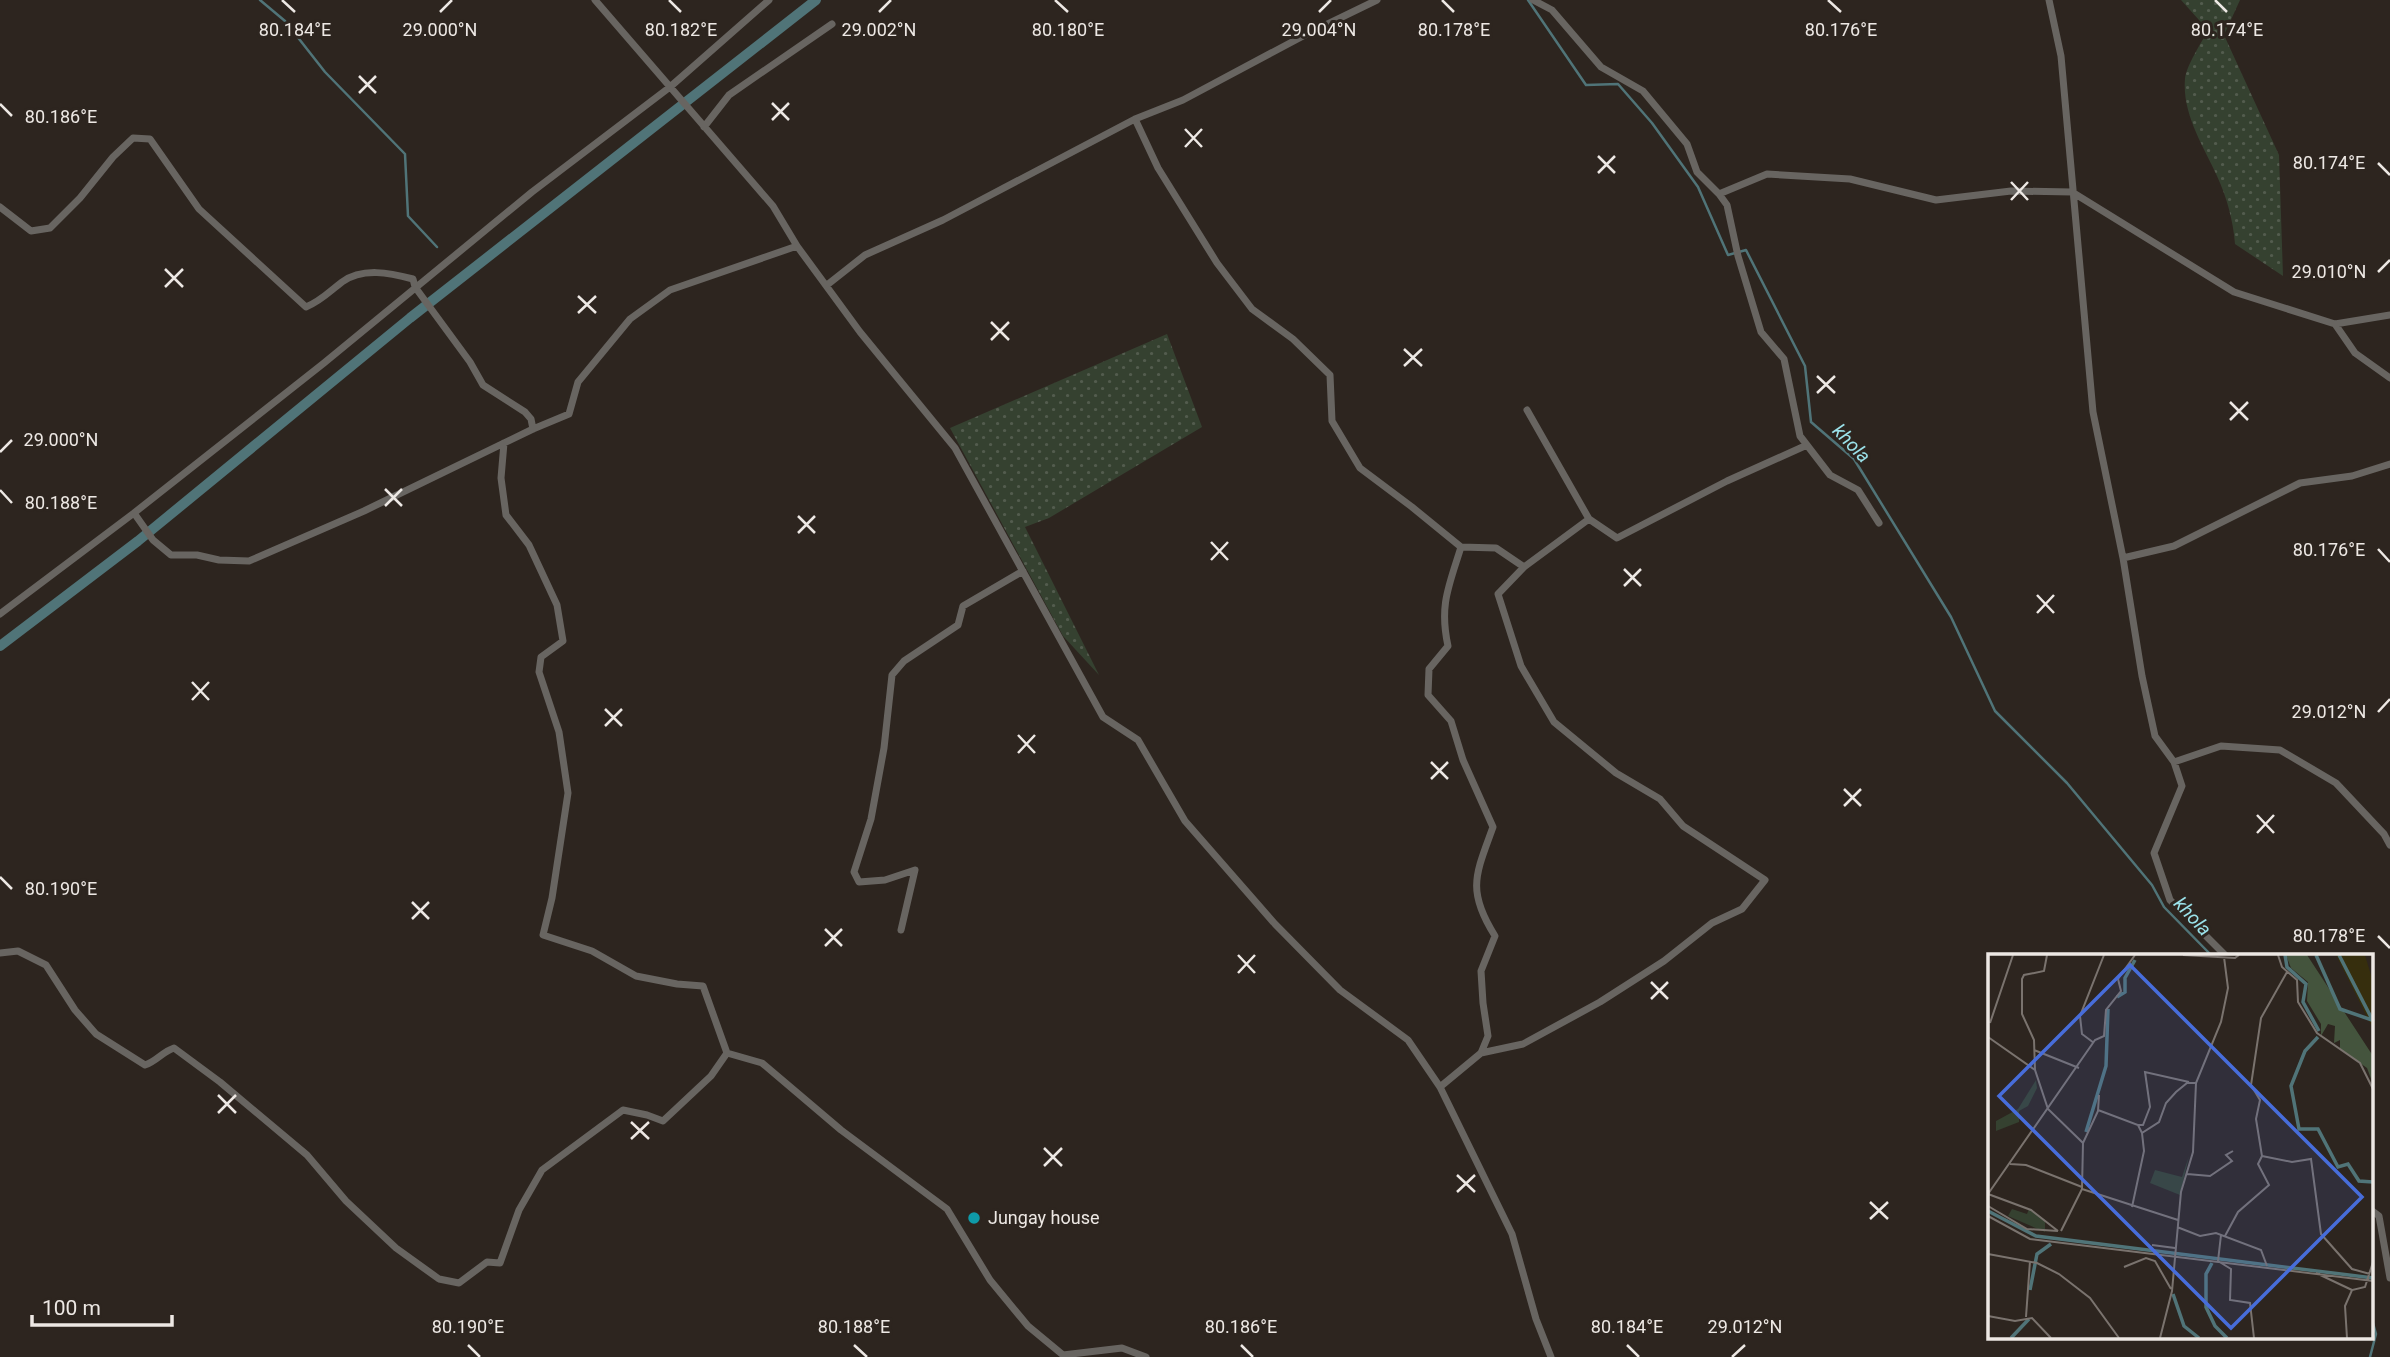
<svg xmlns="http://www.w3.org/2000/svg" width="2390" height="1357" font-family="Roboto,sans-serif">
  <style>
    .grass { fill: url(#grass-dots) }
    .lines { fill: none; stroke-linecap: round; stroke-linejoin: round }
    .stream { stroke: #507478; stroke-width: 2.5 }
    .canal { stroke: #507478; stroke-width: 10 }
    .minor { stroke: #686561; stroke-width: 7 }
    .ticks { fill: none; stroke: #ede8e4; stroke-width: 2.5 }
    .culture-dot { fill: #0f9aa8; stroke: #2d251f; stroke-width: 2.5 }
    .labels { text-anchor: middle; stroke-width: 6; stroke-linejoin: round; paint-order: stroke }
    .poi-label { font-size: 18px; fill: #ede8e4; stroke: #2d251f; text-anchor: start }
    .water-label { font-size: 19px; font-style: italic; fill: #9be2ea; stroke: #2d251f }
    .inset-river { fill: none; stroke: #507478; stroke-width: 3.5 }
    .inset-road { fill: none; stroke: #7a736e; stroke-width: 2 }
    .view { fill: #476dda; fill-opacity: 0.15; stroke: #476dda; stroke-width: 3.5 }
    .inset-edge { fill: none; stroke: #ede8e4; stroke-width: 3.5 }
    .ticks-label { font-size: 18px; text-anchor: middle; fill: #ede8e4; stroke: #2d251f; stroke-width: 6; stroke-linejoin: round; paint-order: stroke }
  </style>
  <defs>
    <pattern id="grass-dots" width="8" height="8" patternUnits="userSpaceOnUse" patternTransform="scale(1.75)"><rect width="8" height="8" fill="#354130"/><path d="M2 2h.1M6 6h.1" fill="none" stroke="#535c4e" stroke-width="1.8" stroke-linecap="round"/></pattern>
  </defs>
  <rect width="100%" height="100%" fill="#2d251f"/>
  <path class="grass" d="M2181 0H2240L2224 35 2279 155 2283 276 2235 244C2233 220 2227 198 2217 176 2203 145 2182 114 2185 79 2186 66 2202 42 2208 30Z
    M1167 334 1202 427 1049 518 1025 527 1099 675 1063 636 950 428Z"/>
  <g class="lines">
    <path class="stream" d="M260 0 285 21 325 72 405 154 408 216 437 247
      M1528 0 1586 85 1618 84 1652 123 1698 187 1728 255 1746 250 1805 366 1811 422 1854 459 1951 617 1995 711 2067 783 2152 885 2164 907 2212 956
      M2370 1357 2376 1334 2371 1316"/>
    <path class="canal" d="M0 646 138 541 410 318 816 0"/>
    <path class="minor" d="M595 0 773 206 797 246 860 332 955 448 1103 717 1138 740 1185 821 1275 924 1340 990 1408 1040 1440 1087 1512 1234 1536 1319 1551 1357
      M1533 0 1552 10 1601 67 1643 91 1687 144 1697 172 1719 194 1767 174 1850 179 1936 200 2011 191 2072 192 2234 292 2335 324 2390 315
      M2049 0 2061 56 2093 412 2123 558 2142 676 2155 736 2174 762 2182 786 2154 853 2170 900 2226 956
      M1135 119 1158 168 1217 263 1252 309 1293 339 1330 375 1332 421 1360 468 1412 507 1461 547C1449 586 1439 605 1448 646L1429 669 1428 695 1451 721 1463 760 1493 827C1476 874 1466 890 1495 936L1481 971 1483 1003 1488 1036 1481 1053 1440 1087
      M704 127 729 95 832 24
      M1719 194 1727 205 1738 256 1761 332 1784 359 1800 436 1830 475 1858 490 1879 523
      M0 207 31 231 50 228 80 198 113 157 133 138 150 139 199 209 306 307C321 301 330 291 342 282 363 267 390 273 413 279L415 287 470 362 483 385 525 412 531 419 533 429
      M827 285 865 255 943 220 1135 119 1183 100 1305 35 1377 0
      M2335 324 2355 353 2390 378
      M1527 410 1589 519
      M504 443 501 478 506 515 529 545 557 605 563 641 541 657 539 672 559 732 568 793 552 898 543 935 592 951 636 976 677 984 703 986 727 1053 762 1063 841 1130 947 1209 990 1280 1028 1326 1063 1355 1122 1348 1146 1357
      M134 513 153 540 171 555H197L219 560 249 561 364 511 533 429 569 414 578 382 630 319 670 290 797 246
      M1461 547 1496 548 1524 567 1589 519 1617 538 1727 481 1807 445
      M2123 558 2174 546 2300 483 2352 476 2390 464
      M0 614 134 513 324 363 532 192 670 87 769 0
      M2174 762 2221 746 2280 750 2336 783 2384 834 2390 845
      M901 930 915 870 885 880 859 882 854 872 871 819 884 748 892 675 904 661 958 625 963 606 1023 571
      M0 953 18 951 46 965 75 1010 96 1034 145 1065C157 1061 162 1052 174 1048L220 1082 307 1155 346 1201 396 1248 439 1279 459 1283 487 1262 500 1263 519 1210 542 1170 623 1110 647 1115 663 1121 711 1076 727 1053
      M1481 1053 1523 1044 1600 1002 1664 961 1712 923 1742 909 1765 880 1683 826 1660 799 1616 773 1554 722 1521 666 1498 594 1524 567
      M2371 1210 2379 1216 2390 1278"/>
  </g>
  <path class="ticks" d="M282 0 295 12M669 0 681 12M1055 0 1068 12M1442 0 1454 12M1828 0 1841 12M2215 0 2227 12M440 12 452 0M879 12 891 0M1319 12 1331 0M359 76 376 93M359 93 376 76M772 103 789 120M0 104 12 116M772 120 789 103M1185 129 1202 147M1185 147 1202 129M1598 156 1615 173M2378 163 2390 175M1598 173 1615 156M2011 182 2028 200M2011 200 2028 182M165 269 183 287M2378 272 2390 260M165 287 183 269M578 296 596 313M578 313 596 296M991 322 1009 340M991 340 1009 322M1404 349 1422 366M1404 366 1422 349M1817 376 1835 393M1817 393 1835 376M2230 402 2248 420M2230 420 2248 402M0 452 12 440M385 489 402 506M0 490 12 503M385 506 402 489M798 516 815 533M798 533 815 516M1211 542 1228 560M2378 549 2390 562M1211 560 1228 542M1624 569 1641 586M1624 586 1641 569M2037 595 2054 613M2037 613 2054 595M192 682 209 700M192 700 209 682M605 709 622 726M2378 712 2390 699M605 726 622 709M1018 735 1035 753M1018 753 1035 735M1431 762 1448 779M1431 779 1448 762M1844 789 1861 806M1844 806 1861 789M2257 815 2274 833M2257 833 2274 815M0 877 12 889M412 902 429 919M412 919 429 902M825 929 842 946M2378 936 2390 948M825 946 842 929M1238 955 1255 973M1238 973 1255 955M1651 982 1668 999M1651 999 1668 982M218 1095 236 1113M218 1113 236 1095M631 1122 649 1139M631 1139 649 1122M1044 1148 1062 1166M1044 1166 1062 1148M1457 1175 1475 1192M1457 1192 1475 1175M1870 1202 1888 1219M1870 1219 1888 1202M468 1345 480 1357M854 1345 867 1357M1241 1345 1253 1357M1627 1345 1639 1357M1732 1357 1745 1345"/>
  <circle class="culture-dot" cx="974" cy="1218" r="7"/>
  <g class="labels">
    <g class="poi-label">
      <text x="988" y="1224">Jungay house</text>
    </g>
    <g class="water-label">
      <text transform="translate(1852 443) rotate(46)" y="7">khola</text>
      <text transform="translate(2193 916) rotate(47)" y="7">khola</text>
    </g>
  </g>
  <g transform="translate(1988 954)">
    <rect width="385" height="385" fill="#2d251f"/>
    <path d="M48 126 49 134 40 152 31 157V168L8 177V167L30 155ZM201 202 192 241 162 229 167 216 194 223ZM24 255 39 260 41 255 57 266V278L20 262Z" fill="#354130"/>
    <path d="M298 1H319L385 102V130L379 114 352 95V86L346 89 347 72 340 70 333 82V70L319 47 320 28 303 14Z" fill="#44543d"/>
    <path d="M348 1H377L385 28V75Z" fill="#362e0d"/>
    <path class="inset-river" d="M297 1 299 13 318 30 315 48 331 77M328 1 352 55 384 66M351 1 385 67M129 43 137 38V24L147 6M330 83 317 97 303 132 311 175H330L350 213 360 210 371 227 385 228M98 178 118 112 120 55M0 257 48 282 385 324M224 309 218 320V353L227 372 239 384M42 336 49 300 63 290M185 340 196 372 211 384M23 384 41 365"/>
    <path class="inset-road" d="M195 1 247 4 251 1M290 1 294 13 309 26 310 48 329 79 372 109 385 135M2 69 25 1M0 83 47 116 60 155 95 189 94 235 190 266M106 89 94 80 92 62 116 1M46 96 91 114M47 116 46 86 34 60V25L36 21 56 17 59 1M110 156 150 171 154 179M150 171H155L162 153 157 118 201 128M95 189 110 157 111 141M274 202 304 208 323 205 333 280 364 315 382 320M22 210 38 211 94 233M199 220 222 222 244 207 238 201 245 197M0 240 107 86 116 82 118 56 133 37 130 25 147 1M0 240 43 256 70 277M0 252 39 275 70 277M144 253 156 197 154 179 171 168 178 149 188 138 199 129H208M0 262 42 285 385 327M189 273 212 282 228 279 273 296 279 312M73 277 94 235M233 281 230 307 243 315 242 346 262 349 266 384M237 282 250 258 281 231 270 210 274 202 268 165 272 146 263 131 273 64 299 18M164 291 187 294M0 300 49 309 71 320 102 344 131 384M136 313 158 304 167 307 183 335M328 319 364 336M0 362 27 367 44 364 63 384M38 363 42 307M172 384 184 337 193 238 205 198 208 129 233 68 240 34 236 3M359 384 357 352 364 336 377 333 385 308"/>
    <path class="view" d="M142 11 374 243 243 374 11 142Z"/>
    <rect width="385" height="385" class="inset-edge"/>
  </g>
  <g class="ticks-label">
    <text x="295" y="36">80.184°E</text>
    <text x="440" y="36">29.000°N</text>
    <text x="681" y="36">80.182°E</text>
    <text x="879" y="36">29.002°N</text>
    <text x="1068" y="36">80.180°E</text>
    <text x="1319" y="36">29.004°N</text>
    <text x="1454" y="36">80.178°E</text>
    <text x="1841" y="36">80.176°E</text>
    <text x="2227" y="36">80.174°E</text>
    <text x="61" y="123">80.186°E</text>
    <text x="2329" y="169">80.174°E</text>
    <text x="2329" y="278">29.010°N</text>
    <text x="61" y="446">29.000°N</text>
    <text x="61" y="509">80.188°E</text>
    <text x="2329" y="556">80.176°E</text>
    <text x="2329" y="718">29.012°N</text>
    <text x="61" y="895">80.190°E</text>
    <text x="2329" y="942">80.178°E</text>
    <text x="468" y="1333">80.190°E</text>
    <text x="854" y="1333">80.188°E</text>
    <text x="1241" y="1333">80.186°E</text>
    <text x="1627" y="1333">80.184°E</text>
    <text x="1745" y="1333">29.012°N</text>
  </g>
  <path d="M32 1315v10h140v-10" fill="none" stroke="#ede8e4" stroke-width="3.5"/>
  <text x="42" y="1315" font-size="21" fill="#ede8e4" stroke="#2d251f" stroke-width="5" paint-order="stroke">100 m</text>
</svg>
